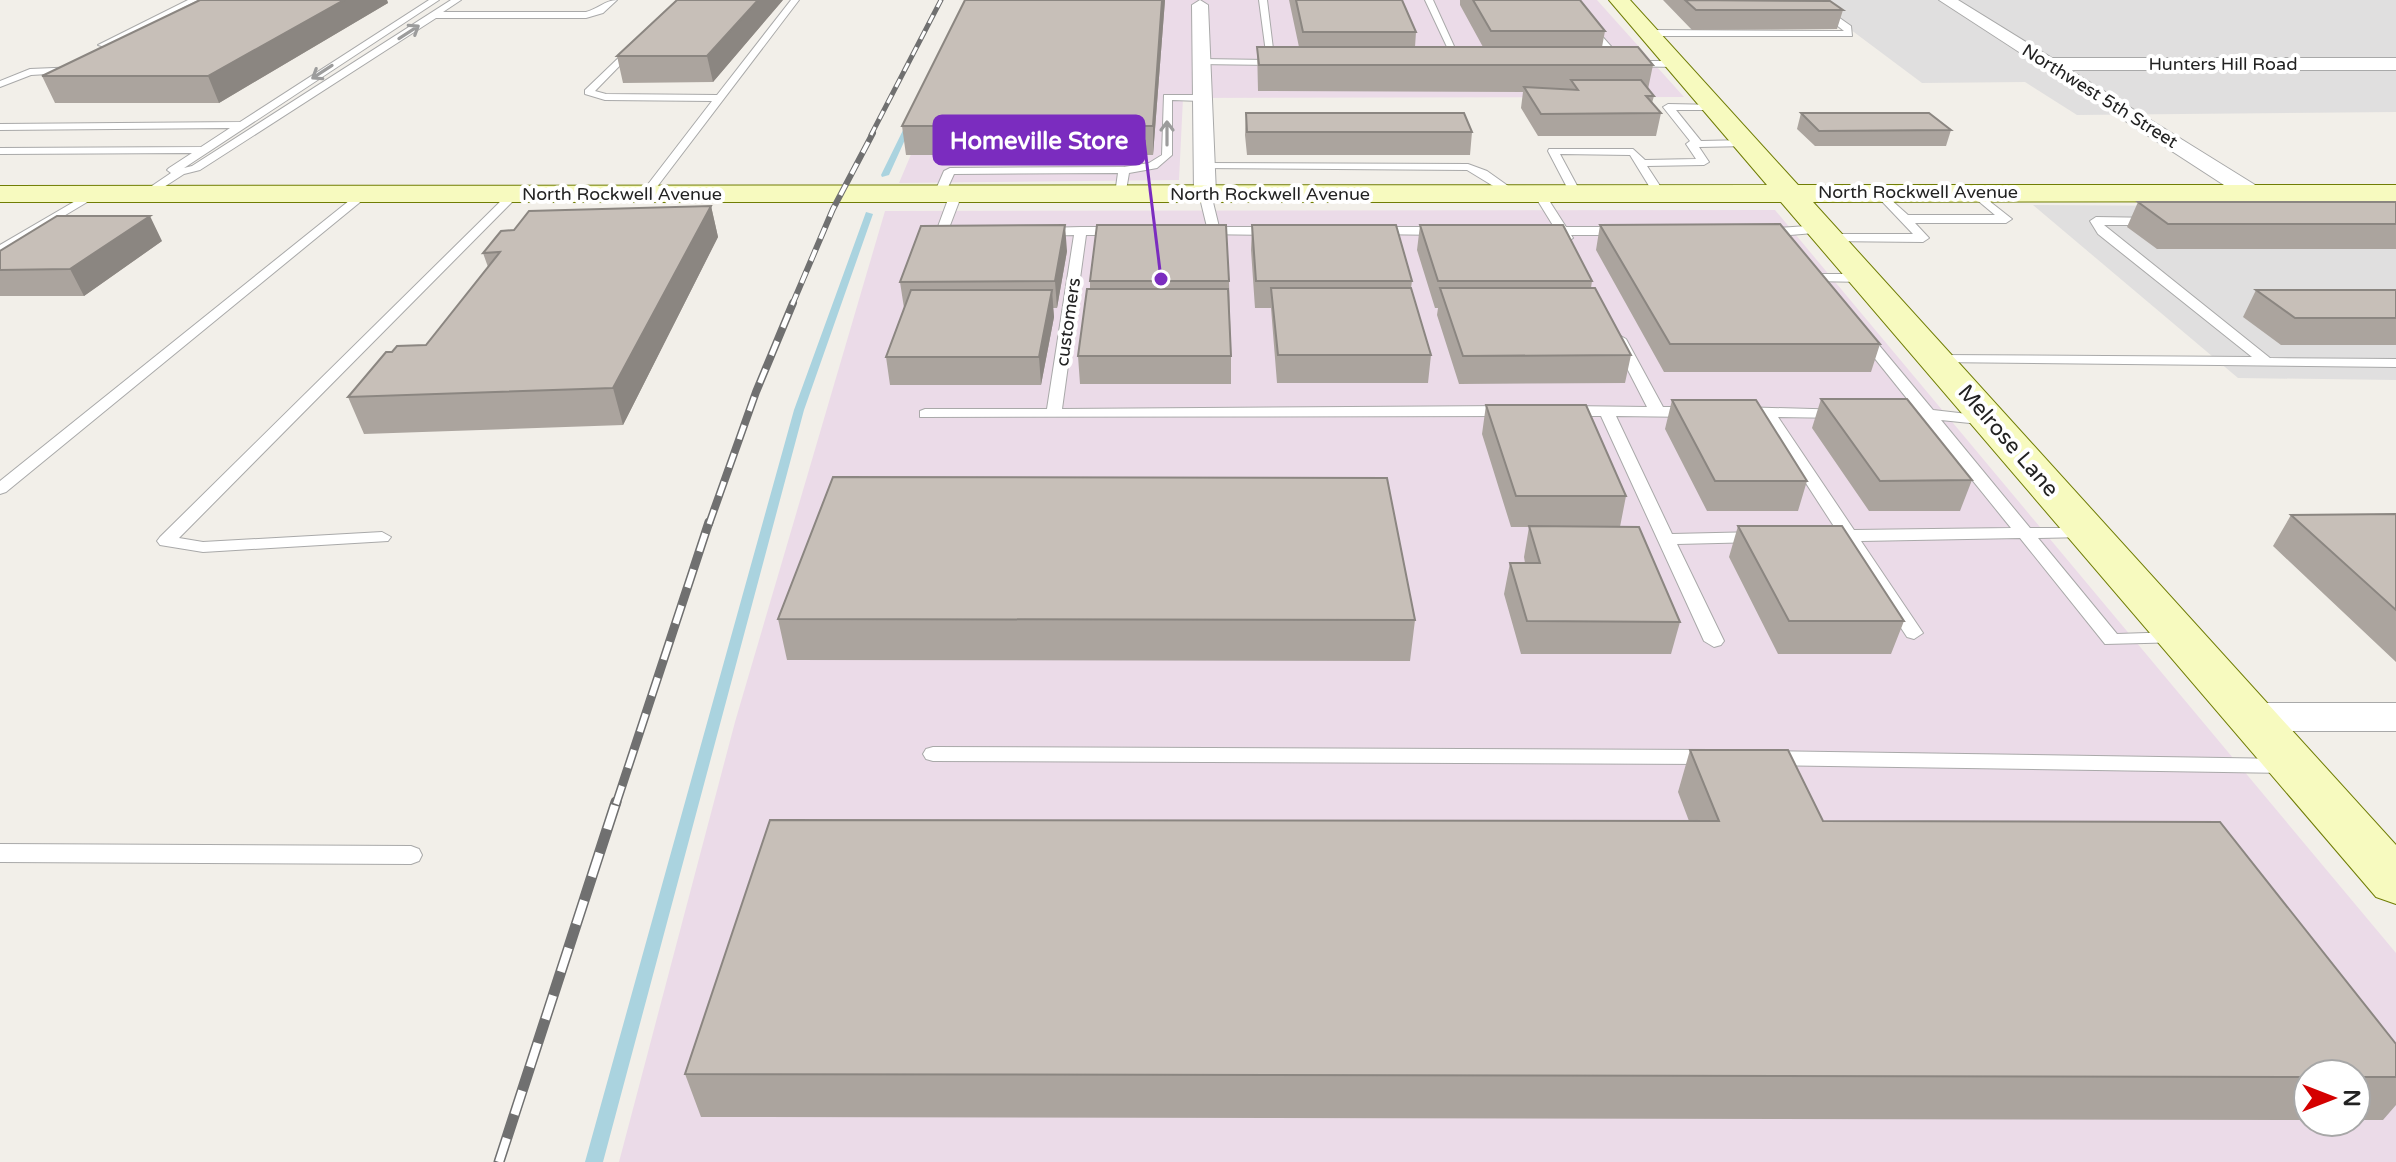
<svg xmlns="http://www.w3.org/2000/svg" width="2396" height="1162" font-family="'Varela Round',sans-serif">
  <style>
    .residential { fill: #e0dfdf }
    .industrial { fill: #ebdbe8; fill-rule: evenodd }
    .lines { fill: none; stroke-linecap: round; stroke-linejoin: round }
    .stream { fill: #aad3df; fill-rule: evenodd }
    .lane-casing { stroke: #a9a9a9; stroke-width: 2 }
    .street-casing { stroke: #a9a9a9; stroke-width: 2 }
    .secondary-casing { stroke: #707d05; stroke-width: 2 }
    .lane { fill: #fff; fill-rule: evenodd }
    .street { fill: #fff; fill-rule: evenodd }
    .secondary { fill: #f7fabf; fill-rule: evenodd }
    .rail-far4-casing { stroke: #707070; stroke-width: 5 }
    .rail-far3-casing { stroke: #707070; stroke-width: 6 }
    .rail-far2-casing { stroke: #707070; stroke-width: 8 }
    .rail-far1-casing { stroke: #707070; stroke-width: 9 }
    .rail-casing { stroke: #707070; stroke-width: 11 }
    .rail-far4 { stroke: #fff; stroke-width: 3; stroke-dasharray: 9; stroke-linecap: butt }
    .rail-far3 { stroke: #fff; stroke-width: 4; stroke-dasharray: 12; stroke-linecap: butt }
    .rail-far2 { stroke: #fff; stroke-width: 5; stroke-dasharray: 15; stroke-linecap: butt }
    .rail-far1 { stroke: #fff; stroke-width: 6; stroke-dasharray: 19; stroke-linecap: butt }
    .rail { stroke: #fff; stroke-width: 8; stroke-dasharray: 25; stroke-linecap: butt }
    .wall { fill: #aba49e }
    .shaded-wall { fill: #8b8681 }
    .building { fill: #c7bfb8; stroke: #8b8681; stroke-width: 2 }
    .oneway { stroke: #9c9c9c }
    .labels { text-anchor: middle; stroke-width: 8; stroke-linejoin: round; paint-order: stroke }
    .far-street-label { font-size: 18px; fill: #222; stroke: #fff }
    .street-label { font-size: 22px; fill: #222; stroke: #fff }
    .leader { fill: none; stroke: #7b2cbf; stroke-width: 3 }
    .callout-dot { fill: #7b2cbf; stroke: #fff; stroke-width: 3 }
    .callout { fill: #7b2cbf; stroke: #7b2cbf; stroke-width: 3 }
    .callout-label { font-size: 24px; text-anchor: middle; font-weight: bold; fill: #fff }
  </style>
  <rect width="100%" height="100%" fill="#f2efe9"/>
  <path class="residential" d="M1811 0H2396V112L2077 115 2025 82 1922 83Z
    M2033 205 2396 207V380L2238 378Z"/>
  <path class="industrial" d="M976 0H1597L1684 97 1183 98 1179 180 899 183Z
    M1775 210 2396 953V1162H619L735 722 885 211ZM2308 1074H2356V1122H2308Z"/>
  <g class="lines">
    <path class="stream" d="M910 120 913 122 889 175 882 177 881 175 907 122Z
      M866 212 873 214 804 410 603 1162H585L794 410Z"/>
    <g class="lane-casing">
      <path id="lane" d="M188 0H198L105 47 98 45Z
        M429 0H439L184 168 192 166 451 0H461L443 12H586C598 9 605 0 617 0L603 13 586 18H436L200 170 184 174 150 196 140 194 171 173 167 170 169 168 192 153 0 154V148L201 147 230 128 0 130V124L240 122Z
        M791 0H799L650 196H642V192L712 101 605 100 585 94V90L634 43 637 48 595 91 606 94 717 95Z
        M1259 0H1267L1275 65 1198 64 1201 59 1267 60Z
        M1425 0H1433L1463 66 1455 64Z
        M1562 0H1570L1624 61H1677L1682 64 1677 67 1618 66Z
        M1805 0H1814L1851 26 1852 36H1649L1645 33 1649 30 1844 31Z
        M79 67 82 72 31 75 0 87V81L30 69Z
        M1164 95H1202L1207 98 1202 101 1172 100V155L1157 168 1129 173 1125 196 1115 194 1118 173 954 174 944 196 934 194 944 171 950 168 1124 167 1149 163 1162 155Z
        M1668 104 1719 105V109L1715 110H1676L1701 141 1748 140 1753 143 1748 146 1699 147 1709 162 1704 165 1647 166 1664 192 1658 195 1654 194 1630 155 1560 154 1581 193 1571 195 1548 151 1549 149H1633L1645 160 1696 159 1686 144 1690 141 1663 107Z
        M1204 163 1468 164 1487 171 1518 193 1508 195 1467 170 1200 168 1199 166Z
        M1879 189 1908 215H1995L1970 194V190L1974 189 2012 219 2006 223H1915L1929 238 1923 242 1826 241 1824 238 1830 234H1913L1875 194V190Z
        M1539 190 1543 191 1566 227H1622L1628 231 1622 235H1571L1573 238 1567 242 1559 235 1540 234V228L1554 227 1533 193Z
        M956 191 962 194 949 228 964 232 958 236 938 235 936 232 950 194Z
        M1205 191 1211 194 1219 227H1274L1280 231 1274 235 1200 234V228L1207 227 1199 194Z
        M360 192 370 194 6 492 0 494V481Z
        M510 192 520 194 179 538 203 542 382 532 391 537 388 541 203 552 160 545 157 541 160 537Z
        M89 193 99 195 0 254V245Z
        M2096 217 2157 218V224L2153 225H2104L2270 358 2396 359V367L1933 362 1931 359 1938 355 2252 357 2098 234 2090 221Z
        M1822 225 1826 226V232L1778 236 1772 232 1778 228Z
        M1081 227H1118L1124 231 1118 235H1086L1062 409 1510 406 1518 411 1510 416 920 417V411L925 409H1047L1074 235 1044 236 1038 232 1044 228Z
        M1376 227H1442L1448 231 1442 235 1372 234 1370 231Z
        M1815 274H1866L1872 278 1866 282 1810 281V275Z
        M1863 331 1868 332 1933 410 1994 417V423L1989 425 1941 420 2030 528H2093L2096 532 2087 537 2038 538 2117 634 2177 632 2186 638 2184 642 2105 644 2020 538 1861 541 1923 633 1914 639 1907 637 1844 541H1825L1816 536 1819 532 1837 531 1763 417H1739L1731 412 1739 407 1847 410 1850 413 1842 418 1778 417 1854 530 2011 528 1923 419 1918 417 1917 411 1856 335Z
        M1619 335 1626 339 1663 407H1694L1702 412 1694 417 1616 416 1672 534 1759 532 1768 537 1759 542 1677 544 1724 641 1721 645 1714 647 1704 641 1601 416H1567L1559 411 1567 406 1647 407 1612 339Z
        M933 747 1711 750 1718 752 1721 757 1718 762 1711 764 933 761 926 759 923 754 926 749Z
        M1769 751 2287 759 2294 761 2298 766 2294 771 2287 773 1769 765 1762 763 1758 758 1762 753Z
        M0 844 411 846 419 849 422 855 419 861 411 864 0 862Z"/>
    </g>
    <g class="street-casing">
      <path id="street" d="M1200 0 1208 5 1216 194 1213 199H1197L1194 194 1192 5Z
        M1939 0H1958L2052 58H2396V70H2070L2260 188 2263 193 2260 198H2244Z
        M2250 703H2396V731H2250L2236 727 2230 717 2236 707Z"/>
    </g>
    <g class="secondary-casing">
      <path id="secondary" d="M1609 0H1630L1798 185H2396V201L1813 202 2396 845V904L2376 897 1781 202H0V186L1767 185Z"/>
    </g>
    <use href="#lane" class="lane"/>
    <use href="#street" class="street"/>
    <use href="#secondary" class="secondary"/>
    <g class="rail-far4-casing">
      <path id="rail-far4" d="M871 135 941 0"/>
    </g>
    <g class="rail-far3-casing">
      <path id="rail-far3" d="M792 305 833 209 873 133"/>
    </g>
    <g class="rail-far2-casing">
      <path id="rail-far2" d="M709 524 756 392 793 303"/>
    </g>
    <g class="rail-far1-casing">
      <path id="rail-far1" d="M616 804 709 522"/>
    </g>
    <g class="rail-casing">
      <path id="rail" d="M499 1162 616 802"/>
    </g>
    <use href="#rail-far4" class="rail-far4"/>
    <use href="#rail-far3" class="rail-far3"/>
    <use href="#rail-far2" class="rail-far2"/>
    <use href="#rail-far1" class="rail-far1"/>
    <use href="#rail" class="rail"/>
  </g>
  <path class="wall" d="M200 0H387L388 3 219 103H55L42 76Z
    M783 0 713 82 623 83 617 56Z
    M1165 0 1153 155H906L902 126Z
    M1289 0H1402L1416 32 1415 47H1483L1460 5V0H1580L1605 31 1602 47 1653 65 1648 89 1654 96 1652 103 1661 113 1656 136H1538L1521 108 1523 92 1258 91 1257 47H1299Z
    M1663 0H1719L1843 10 1837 29 1692 30Z
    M1246 113 1472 132 1470 155H1247L1245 135Z
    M1801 113 1951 130 1946 146H1815L1797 129Z
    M2138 202H2396V249H2157L2127 227Z
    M711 206 718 237 623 425 364 434 348 397 392 352 426 345 488 267 483 253 514 230Z
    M1252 225 1412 281 1411 288 1431 355 1428 383H1277L1271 308H1255L1251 250Z
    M1420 225 1592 281 1591 288 1631 355 1625 383 1459 384 1437 315 1438 308H1435L1417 250Z
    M1600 225 1880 344 1871 372H1664L1596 250Z
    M162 241 84 296H0V251Z
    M1067 251 1057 308H1053L1054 317 1041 385H890L886 357 904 308 900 282Z
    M1090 281H1229L1231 356V384H1080L1078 356 1090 289Z
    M2256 290H2396V345H2281L2243 317Z
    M1821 399 1972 480 1960 511H1869L1812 428Z
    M1672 400 1807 481 1798 511H1707L1665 429Z
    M1486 405 1626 496 1620 527 1680 622 1671 654H1521L1504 594 1510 563H1525L1524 557 1529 527H1511L1482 434Z
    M2396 514V662L2273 546 2291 515Z
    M1738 526 1904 621 1891 654H1778L1729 557Z
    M778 619 1415 620 1410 661 787 660Z
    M1690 750 1823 821 2396 1044V1105L2383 1120H2356V1074H2308V1120L701 1117 685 1074 1689 821 1678 792Z"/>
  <path class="shaded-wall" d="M344 0H387L388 3 219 103 208 76Z
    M758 0H783L713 82 707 56Z
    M1162 0H1165L1153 155V126Z
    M711 206 718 237 623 425 613 388Z
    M150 216 162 241 84 296 70 269Z
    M1065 225 1067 251 1057 308 1055 281Z
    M1052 290 1054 317 1041 385 1039 357Z"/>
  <path class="building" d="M200 0H344L208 76H42Z
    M677 0H758L707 56H617Z
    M965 0H1162L1153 126H902Z
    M1296 0H1402L1416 32H1303Z
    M1473 0H1580L1605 31H1491Z
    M1685 0 1830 1 1843 10H1696Z
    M1257 47H1638L1653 65H1259Z
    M1571 80H1641L1654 96H1646L1661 113 1541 114 1524 87 1578 90Z
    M1246 113H1464L1472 132H1247Z
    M1801 113H1929L1951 130 1819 131Z
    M2138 202H2396V224H2168Z
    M711 206 613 388 348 397 386 352H392L397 346 426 345 500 252 483 253 501 231 514 230 529 211Z
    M57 216H150L70 269 0 270V251Z
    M1780 224 1880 344H1670L1600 225Z
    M1065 225 1055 281 900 282 921 226Z
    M1097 225H1226L1229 281H1090Z
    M1252 225H1396L1412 281H1256Z
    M1420 225H1563L1592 281H1438Z
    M1271 288H1411L1431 355H1278Z
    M1440 288H1595L1631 355 1463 356Z
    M1087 289H1228L1231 356H1078Z
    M911 290H1052L1039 357H886Z
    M2256 290H2396V318H2295Z
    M1821 399H1907L1972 480 1880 481Z
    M1672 400H1756L1807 481H1715Z
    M1486 405H1586L1626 496H1516Z
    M833 477 1387 478 1415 620 778 619Z
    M2396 514V610L2291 515Z
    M1529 526 1639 527 1680 622 1527 621 1510 563H1540Z
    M1738 526H1842L1904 621H1789Z
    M1690 750H1788L1823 821 2220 822 2396 1044V1077H2356V1074H2308V1077L685 1074 770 820 1719 821Z"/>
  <defs><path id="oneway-shaft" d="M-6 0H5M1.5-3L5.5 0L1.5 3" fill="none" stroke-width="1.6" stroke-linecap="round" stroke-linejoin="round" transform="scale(2)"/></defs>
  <g class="oneway">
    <use href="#oneway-shaft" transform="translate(409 32) rotate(-33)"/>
    <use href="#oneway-shaft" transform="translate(322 72) rotate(147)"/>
    <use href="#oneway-shaft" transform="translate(1167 133) rotate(-90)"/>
  </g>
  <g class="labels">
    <g class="far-street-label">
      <text x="2223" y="70">Hunters Hill Road</text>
      <text transform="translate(2100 96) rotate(32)" y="6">Northwest 5th Street</text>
      <text x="1918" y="198">North Rockwell Avenue</text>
      <text x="622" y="200">North Rockwell Avenue</text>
      <text x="1270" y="200">North Rockwell Avenue</text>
      <text transform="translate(1068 322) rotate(-82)" y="6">customers</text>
    </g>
    <g class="street-label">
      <text transform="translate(2009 440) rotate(49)" y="8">Melrose Lane</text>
    </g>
  </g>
  <path class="leader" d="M1161 279L1144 140"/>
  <circle class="callout-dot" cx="1161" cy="279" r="8"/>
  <rect class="callout" x="934" y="116" width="210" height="48" rx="8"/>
  <g class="callout-label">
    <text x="1039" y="149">Homeville Store</text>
  </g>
  <g transform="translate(2332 1098) rotate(90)"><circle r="38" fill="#ffffff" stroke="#a7a7a7" stroke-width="2"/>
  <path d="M0-6L14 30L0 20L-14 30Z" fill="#d40000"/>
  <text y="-12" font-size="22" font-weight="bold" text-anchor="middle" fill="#222222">N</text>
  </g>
</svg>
